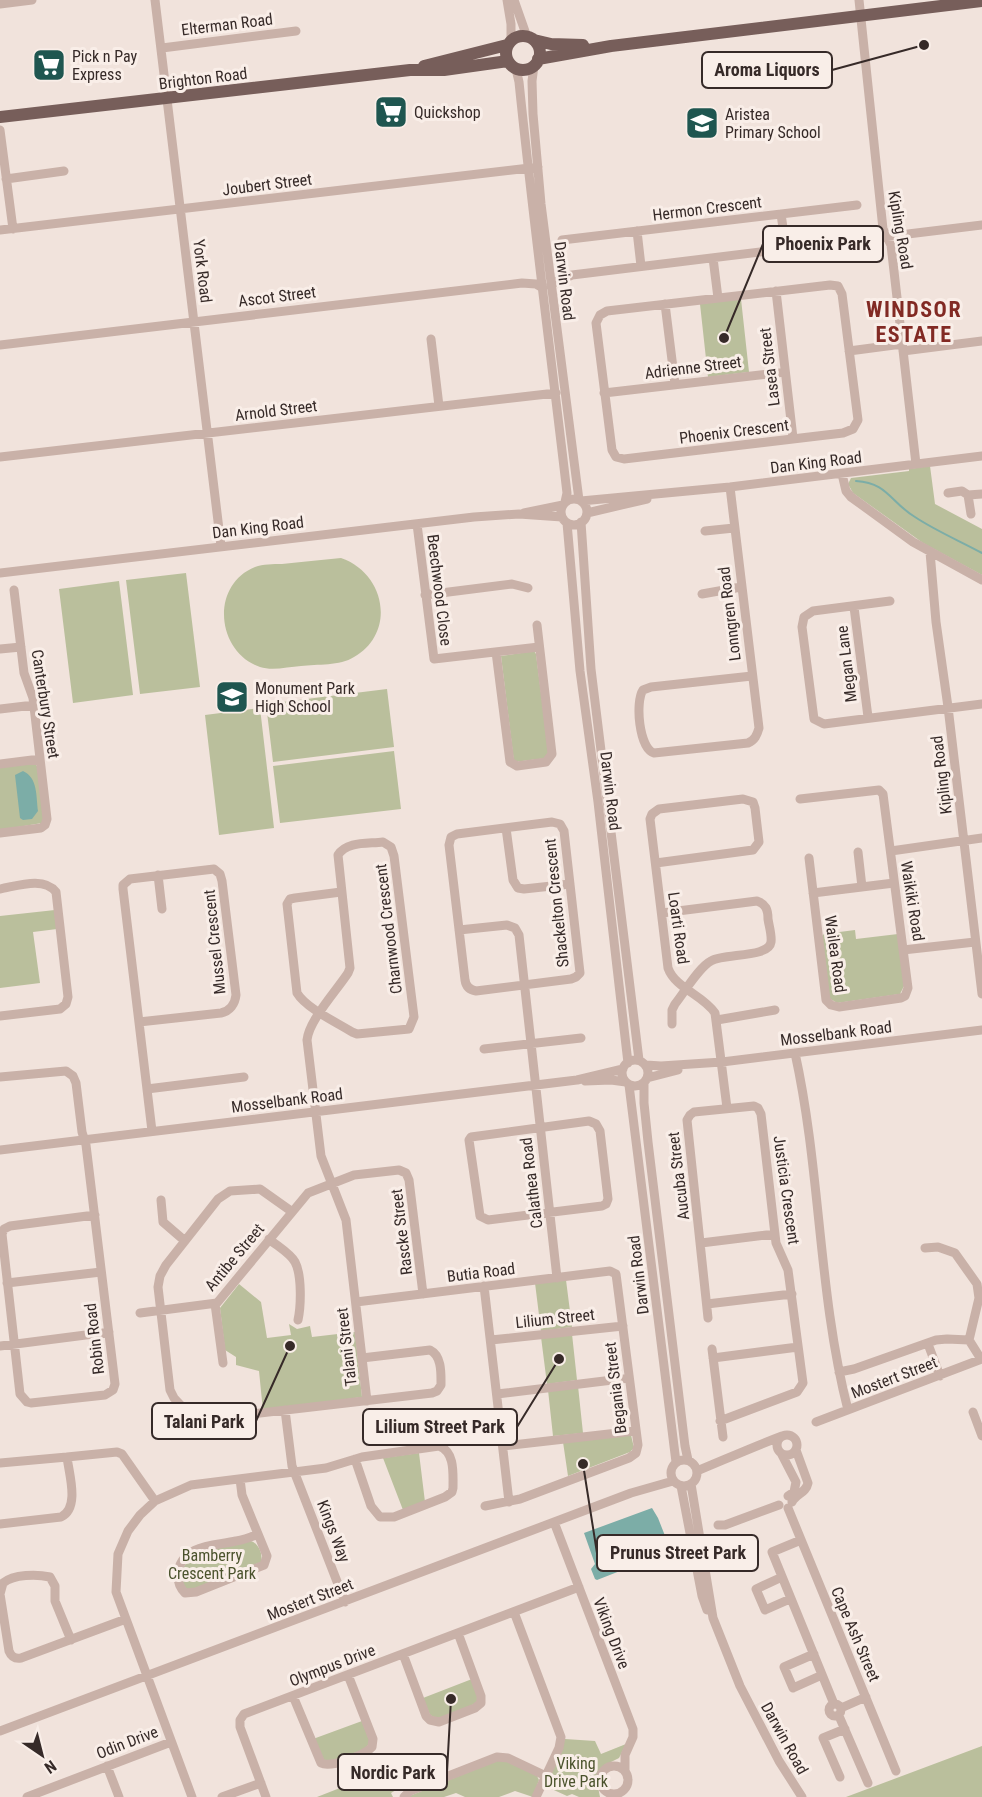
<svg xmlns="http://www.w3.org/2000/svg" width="982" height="1797" font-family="'Roboto Condensed',sans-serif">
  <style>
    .green { fill: #babf9c }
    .water { fill: #7cada7 }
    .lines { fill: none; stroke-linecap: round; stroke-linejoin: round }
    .stream { stroke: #7cada7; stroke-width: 2 }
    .minor { stroke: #c9b1a8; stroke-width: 9 }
    .major { stroke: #775e5a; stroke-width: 12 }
    .labels { text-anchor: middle; stroke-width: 6; stroke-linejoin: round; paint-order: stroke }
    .street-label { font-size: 16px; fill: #362a28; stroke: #f9eee8 }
    .poi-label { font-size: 16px; fill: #362a28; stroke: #f9eee8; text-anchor: start }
    .park-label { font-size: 16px; fill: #4b532d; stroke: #f9eee8 }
    .district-label { font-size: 22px; font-weight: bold; letter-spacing: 1.5px; fill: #822a24; stroke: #f9eee8 }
    .leader { fill: none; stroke: #362a28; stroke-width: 2 }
    .callout-dot { fill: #362a28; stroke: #f9eee8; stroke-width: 2 }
    .callout { fill: #f9eee8; stroke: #362a28; stroke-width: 2 }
    .callout-label { font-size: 18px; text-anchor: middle; font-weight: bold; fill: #362a28 }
  </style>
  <rect width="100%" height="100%" fill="#f1e3dc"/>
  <path class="green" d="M741 299 749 372 708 377 700 304Z
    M930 466 935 504 982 529V575L923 543 853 493 848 484 851 478 909 471V469Z
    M341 558C385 573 397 632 354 657 340 666 317 664 301 666 288 667 272 671 260 667 216 652 210 585 255 567 263 564 273 564 282 564 301 562 321 560 341 558Z
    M186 573 200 687 140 694 126 580Z
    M119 581 133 695 73 703 59 589Z
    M534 651 536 654 549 755 547 758 514 762 501 656Z
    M387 689 394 747 273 762 266 704Z
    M260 708 274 828 219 835 205 715Z
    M394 751 401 809 280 823 273 766Z
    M34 763 37 766 44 818 42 823 0 830V766Z
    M55 910 57 929 33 932 40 983 0 988V916Z
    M855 930 856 939 898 934 904 986 900 994 837 1003 829 998 822 936 824 934Z
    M566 1280 572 1327 541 1331 535 1283Z
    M239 1284 261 1302 267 1338 291 1335 289 1324 297 1329 310 1326 312 1337 355 1332 362 1397 263 1411 259 1371 236 1365V1357L225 1350 220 1308Z
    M572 1334 577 1380 547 1384 541 1337Z
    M578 1386 583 1433 553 1436 548 1390Z
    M631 1435 634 1448 630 1452 568 1476 563 1442Z
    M419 1453 425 1502 403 1510 383 1458Z
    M251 1541C259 1544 263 1554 261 1562L188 1591 182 1587 181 1570 193 1555 210 1547Z
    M472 1679 478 1695 477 1703 438 1719 430 1715 423 1698Z
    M362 1721 370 1742 365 1749 330 1762H324L313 1739Z
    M565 1739 595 1741 601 1754 626 1744 619 1758 605 1765 599 1771 597 1782 600 1797H579L572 1794 567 1796 545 1786Z
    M982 1746V1797H846Z
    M371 1753 379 1774 396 1790 391 1793 393 1797H317L368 1777 361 1757Z
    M506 1760 537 1776 539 1780 533 1797 515 1791 499 1797H465L456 1793 444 1797H407L496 1761Z"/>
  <path class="water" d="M23 771C38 778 36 796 38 811L32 819 23 820 20 818 15 775Z
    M652 1508 658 1518 671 1551 597 1580 595 1579 591 1569 595 1564 584 1533Z"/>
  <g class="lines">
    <path class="stream" d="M856 481C888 483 890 502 915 517 936 531 960 541 982 553"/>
    <path class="minor" d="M155 0 221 546
      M507 0 511 24V41
      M514 0 527 37
      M859 0 883 229 891 245 916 464
      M0 4 32 0
      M162 48 296 31
      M534 66 532 81 533 114 541 204 579 500
      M516 69 519 82C533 219 551 356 567 493L565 502
      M0 130 13 229
      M6 179 64 171
      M781 214 786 249
      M0 230 538 167
      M637 231 641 266
      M562 240 857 205
      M713 258 718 298
      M551 284 572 275 982 225
      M830 285 838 286 842 294 858 420 853 429 843 433 624 459 616 457 612 450 596 323 600 315 607 311Z
      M776 291 793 438
      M665 304 675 384
      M431 339 439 406
      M0 345 522 283 536 284 543 288
      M849 351 902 344
      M903 351 982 341
      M604 393 785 372
      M0 457 556 393
      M842 474 846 491 851 497 913 542 982 580
      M730 487 759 728C757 735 755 740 748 743L654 753C639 748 635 702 643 690L651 687 752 676
      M948 493 962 491 968 495 971 514
      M968 495 982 494
      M561 512a13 13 0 1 1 26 0a13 13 0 1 1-26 0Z
      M581 501 730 487 982 456
      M524 513 563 505
      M587 513 647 499
      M581 522 591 669 639 1060
      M567 523 580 671 598 802 628 1063
      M417 524 434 659 539 647
      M705 531 734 528
      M930 552 936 622 948 707 982 994
      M0 573 474 517 519 514 562 517
      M702 594 741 587
      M425 595 512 584 528 588
      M890 601 813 611 804 617 802 627 814 719 824 724 982 704
      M854 607 868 717
      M0 649 21 647
      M496 652 510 762 517 766 546 762 552 754 537 625
      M0 709 34 705
      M0 764 40 759
      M800 799 879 790 883 794 908 988 905 996 901 998 839 1007 831 1005 826 1000 809 858
      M552 822 560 824 564 831 580 973 576 977 571 979 476 991C470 990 466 987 465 980L449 845 451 837 457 834Z
      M506 828 513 880 518 888 524 889 570 884
      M0 833 41 828 45 825 47 819 33 698 24 673 14 590
      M891 851 982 838
      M858 852 862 887
      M656 863 753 850 759 842 755 808 753 802 743 799 659 809 652 814 650 819 668 968C675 988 703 995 715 1013L727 1108
      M158 875 162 909
      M0 889C17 886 44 876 56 892L68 997 66 1004 60 1009 0 1016
      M341 892 295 898 290 899 287 904 297 993C306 1008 336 1022 352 1032L357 1034 409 1029 414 1017 394 856 391 847 383 842C368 844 347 841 338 855L350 968 348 973C337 990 309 1020 307 1040L321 1156 346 1220 367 1401
      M813 893 894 883
      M662 913 757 901C766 904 768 910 768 919 769 926 772 935 771 942 769 958 724 953 711 961 699 967 684 993 675 1004L672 1010V1024
      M459 930 507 925 515 928 519 935 557 1278
      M903 950 975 942
      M717 1020 775 1010
      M139 1022 221 1013C230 1011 235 1004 236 995L222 881 220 874 214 869 130 879 123 885V889L152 1131
      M484 1049 581 1038
      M795 1053C821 1171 818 1294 848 1410
      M622 1073a13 13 0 1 1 26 0a13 13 0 1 1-26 0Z
      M646 1065 661 1066 722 1062 982 1030
      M0 1077 66 1071 73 1076 76 1083 82 1132 86 1145 115 1384 113 1390 105 1395 31 1403 27 1402 20 1394 2 1234 4 1229 10 1226 95 1215
      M647 1078 678 1070
      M585 1081 611 1080 626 1082
      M644 1083V1103L648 1142 685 1446 688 1460
      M629 1085 676 1462
      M147 1089 244 1077
      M589 1121 596 1124 600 1131 608 1199 606 1204 602 1206 488 1220 480 1216 469 1140 471 1137Z
      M0 1150 577 1080 623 1069
      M161 1200 163 1222 185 1241
      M291 1211 260 1189 230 1191 218 1199 166 1265 160 1276 158 1287 170 1390 174 1398 191 1416 201 1420 432 1393 437 1391 441 1385C441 1373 442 1356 430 1350L362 1358
      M269 1239C277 1246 290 1253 295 1262 302 1275 301 1306 298 1320
      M701 1243 775 1234
      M925 1248 938 1247 955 1253 977 1284 979 1298 969 1340 981 1359
      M7 1283 101 1272
      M484 1286 509 1502
      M356 1302 610 1271 616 1274 638 1445 636 1453 629 1458 520 1499 485 1506
      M215 1304 223 1363
      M707 1304 792 1294
      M140 1313 217 1303 308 1193 354 1175 399 1170 406 1173 409 1180 423 1294
      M708 1318 687 1120 690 1115 694 1112 754 1106 758 1108 761 1114 776 1243 788 1270 803 1383 797 1392 720 1421
      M491 1340 623 1326
      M928 1344 940 1376
      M0 1346 109 1332
      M712 1349 723 1437
      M713 1358 798 1347
      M839 1372 854 1369 936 1340 947 1339 969 1340
      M497 1394 629 1378
      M285 1410 292 1466 345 1602
      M973 1412 982 1436
      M816 1422 982 1359
      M777 1445a10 10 0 1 1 20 0a10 10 0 1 1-20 0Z
      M503 1446 635 1431
      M781 1453 796 1482 794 1492 788 1496
      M67 1457 117 1452 122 1454 155 1501
      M671 1473a13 13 0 1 1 26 0a13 13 0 1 1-26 0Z
      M0 1463 67 1457C69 1474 80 1508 61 1517L0 1524
      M697 1471C726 1459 753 1447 782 1436
      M240 1479 242 1495 258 1534
      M691 1484 713 1618 740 1686 779 1761 802 1797
      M681 1486 702 1596 707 1610
      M792 1502C796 1494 806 1493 808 1483L796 1450
      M788 1508 896 1771
      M554 1522 633 1729V1737L625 1755V1770
      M718 1525H725L779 1505
      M258 1534 267 1556 264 1565 196 1592 185 1593C179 1587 177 1580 178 1571 184 1544 215 1546 236 1541 244 1540 251 1537 258 1534Z
      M801 1540 772 1552 834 1704
      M782 1577 756 1589 765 1610 790 1599
      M514 1612 561 1737 559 1748 536 1797
      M71 1640 55 1601V1586L50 1577C37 1574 14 1574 3 1583L0 1594 9 1651C11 1656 14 1659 21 1658L126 1619
      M403 1654 426 1716 430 1720 439 1722 475 1708 481 1703V1696L458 1633
      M814 1654 784 1667 793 1688 822 1675
      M293 1696 321 1763C331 1768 365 1755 372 1747L373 1739 348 1675
      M829 1710a6 6 0 1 1 12 0a6 6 0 1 1-12 0Z
      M841 1708 866 1697
      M839 1716 868 1783
      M0 1731 631 1493 673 1481
      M600 1780a14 14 0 1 1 28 0a14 14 0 1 1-28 0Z
      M107 1766 119 1797
      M840 1777 823 1738 845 1729
      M27 1797 171 1742
      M192 1797 116 1592 118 1554 128 1531 140 1515 155 1501 191 1485 326 1468 362 1457 439 1446C455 1452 453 1473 453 1488L452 1492 445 1497 394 1517H380L371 1506 355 1459
      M222 1797 261 1783
      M266 1797 240 1727V1720L244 1714 579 1587
      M404 1797 410 1791 497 1757 508 1758 546 1776"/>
    <path class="major" d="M506 53a17 17 0 1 1 34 0a17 17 0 1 1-34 0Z
      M534 40 551 44 583 45
      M538 59 611 46 982 1
      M424 66 507 45
      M0 117 410 70H444L508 61"/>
  </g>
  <defs>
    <g id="supermarket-square" transform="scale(1.725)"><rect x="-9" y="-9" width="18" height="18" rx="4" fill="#1f5650" stroke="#f9eee8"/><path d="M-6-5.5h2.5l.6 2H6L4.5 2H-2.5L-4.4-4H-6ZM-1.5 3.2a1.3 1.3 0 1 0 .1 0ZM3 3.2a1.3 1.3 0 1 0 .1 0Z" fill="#fff"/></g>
    <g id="school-square" transform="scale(1.725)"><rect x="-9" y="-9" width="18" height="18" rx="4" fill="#1f5650" stroke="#f9eee8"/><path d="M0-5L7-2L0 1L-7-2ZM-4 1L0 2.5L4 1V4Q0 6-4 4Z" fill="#fff"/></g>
  </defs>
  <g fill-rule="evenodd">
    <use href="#supermarket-square" x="49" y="65"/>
    <use href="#supermarket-square" x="391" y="112"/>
    <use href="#school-square" x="702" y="123"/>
    <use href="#school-square" x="232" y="697"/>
  </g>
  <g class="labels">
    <g class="street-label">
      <text transform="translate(227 24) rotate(-7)" y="6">Elterman Road</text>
      <text transform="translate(203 78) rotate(-7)" y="6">Brighton Road</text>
      <text transform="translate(267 184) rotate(-7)" y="6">Joubert Street</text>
      <text transform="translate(707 208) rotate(-7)" y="6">Hermon Crescent</text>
      <text transform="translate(901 230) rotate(80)" y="6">Kipling Road</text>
      <text transform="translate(203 271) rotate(83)" y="6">York Road</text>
      <text transform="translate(565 281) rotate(83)" y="6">Darwin Road</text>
      <text transform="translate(277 296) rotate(-7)" y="6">Ascot Street</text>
      <text transform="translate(693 367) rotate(-7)" y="6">Adrienne Street</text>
      <text transform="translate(769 367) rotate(-97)" y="6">Lasea Street</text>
      <text transform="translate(276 410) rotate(-7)" y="6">Arnold Street</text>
      <text transform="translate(734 431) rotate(-7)" y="6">Phoenix Crescent</text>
      <text transform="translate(816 462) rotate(-7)" y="6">Dan King Road</text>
      <text transform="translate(258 527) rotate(-7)" y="6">Dan King Road</text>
      <text transform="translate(440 590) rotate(83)" y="6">Beechwood Close</text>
      <text transform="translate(729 614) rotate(-97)" y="6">Lonngren Road</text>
      <text transform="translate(846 664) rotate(-97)" y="6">Megan Lane</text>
      <text transform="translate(46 704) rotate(81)" y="6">Canterbury Street</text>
      <text transform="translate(941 775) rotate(-97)" y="6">Kipling Road</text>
      <text transform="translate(611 791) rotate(83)" y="6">Darwin Road</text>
      <text transform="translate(913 901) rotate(81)" y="6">Waikiki Road</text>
      <text transform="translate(556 903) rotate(-96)" y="6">Shackelton Crescent</text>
      <text transform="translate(679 928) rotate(82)" y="6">Loarti Road</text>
      <text transform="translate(388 929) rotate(-97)" y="6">Charnwood Crescent</text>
      <text transform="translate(214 942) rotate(-96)" y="6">Mussel Crescent</text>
      <text transform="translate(836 954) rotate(82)" y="6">Wailea Road</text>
      <text transform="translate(836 1033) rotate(-7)" y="6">Mosselbank Road</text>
      <text transform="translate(287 1100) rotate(-7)" y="6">Mosselbank Road</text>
      <text transform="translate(678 1176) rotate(-97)" y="6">Aucuba Street</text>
      <text transform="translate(531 1183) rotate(-97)" y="6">Calathea Road</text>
      <text transform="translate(787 1190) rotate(82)" y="6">Justicia Crescent</text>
      <text transform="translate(401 1232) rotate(-97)" y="6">Rascke Street</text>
      <text transform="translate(234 1257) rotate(-50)" y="6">Antibe Street</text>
      <text transform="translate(481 1272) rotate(-7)" y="6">Butia Road</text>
      <text transform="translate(638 1275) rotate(-97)" y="6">Darwin Road</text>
      <text transform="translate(555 1318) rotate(-6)" y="6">Lilium Street</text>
      <text transform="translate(94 1339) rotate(-97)" y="6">Robin Road</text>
      <text transform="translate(346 1347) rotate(-97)" y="6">Talani Street</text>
      <text transform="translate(894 1377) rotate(-21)" y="6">Mostert Street</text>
      <text transform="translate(615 1388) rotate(-97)" y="6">Begania Street</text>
      <text transform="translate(334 1531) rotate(69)" y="6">Kings Way</text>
      <text transform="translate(310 1599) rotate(-21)" y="6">Mostert Street</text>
      <text transform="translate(612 1633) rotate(69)" y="6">Viking Drive</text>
      <text transform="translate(856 1634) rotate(67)" y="6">Cape Ash Street</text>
      <text transform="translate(332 1665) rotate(-21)" y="6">Olympus Drive</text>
      <text transform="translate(785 1738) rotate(61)" y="6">Darwin Road</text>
      <text transform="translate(127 1742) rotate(-21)" y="6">Odin Drive</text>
    </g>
    <g class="poi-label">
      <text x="72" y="62">Pick n Pay<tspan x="72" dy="18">Express</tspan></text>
      <text x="414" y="118">Quickshop</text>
      <text x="725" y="120">Aristea<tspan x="725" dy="18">Primary School</tspan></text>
      <text x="255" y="694">Monument Park<tspan x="255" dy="18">High School</tspan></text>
    </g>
    <g class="park-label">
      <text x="212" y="1561">Bamberry<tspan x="212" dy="18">Crescent Park</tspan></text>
      <text x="576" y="1769">Viking<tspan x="576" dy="18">Drive Park</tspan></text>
    </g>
    <g class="district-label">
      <text x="914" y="317">WINDSOR<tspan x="914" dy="25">ESTATE</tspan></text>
    </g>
  </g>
  <path class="leader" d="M924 45L832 70M724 338L763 244M290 1346L256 1421M559 1359L517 1427M583 1464L597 1553M451 1699L447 1772"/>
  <g class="callout-dot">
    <circle cx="924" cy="45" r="6"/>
    <circle cx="724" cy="338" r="6"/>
    <circle cx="290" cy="1346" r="6"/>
    <circle cx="559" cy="1359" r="6"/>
    <circle cx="583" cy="1464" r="6"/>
    <circle cx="451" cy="1699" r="6"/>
  </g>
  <g class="callout">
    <rect x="702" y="52" width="130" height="36" rx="6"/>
    <rect x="763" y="226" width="120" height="36" rx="6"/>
    <rect x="152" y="1403" width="104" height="36" rx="6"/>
    <rect x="363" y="1409" width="154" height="36" rx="6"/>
    <rect x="597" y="1535" width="161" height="36" rx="6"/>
    <rect x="338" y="1754" width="109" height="36" rx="6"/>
  </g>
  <g class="callout-label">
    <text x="767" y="76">Aroma Liquors</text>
    <text x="823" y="250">Phoenix Park</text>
    <text x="204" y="1428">Talani Park</text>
    <text x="440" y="1433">Lilium Street Park</text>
    <text x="678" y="1559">Prunus Street Park</text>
    <text x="393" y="1779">Nordic Park</text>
  </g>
  <g transform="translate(42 1755) rotate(145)" stroke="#f9eee8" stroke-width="4.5" paint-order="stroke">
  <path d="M0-4.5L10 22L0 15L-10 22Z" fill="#362a28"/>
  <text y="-9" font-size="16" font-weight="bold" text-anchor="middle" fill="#362a28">N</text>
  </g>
</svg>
